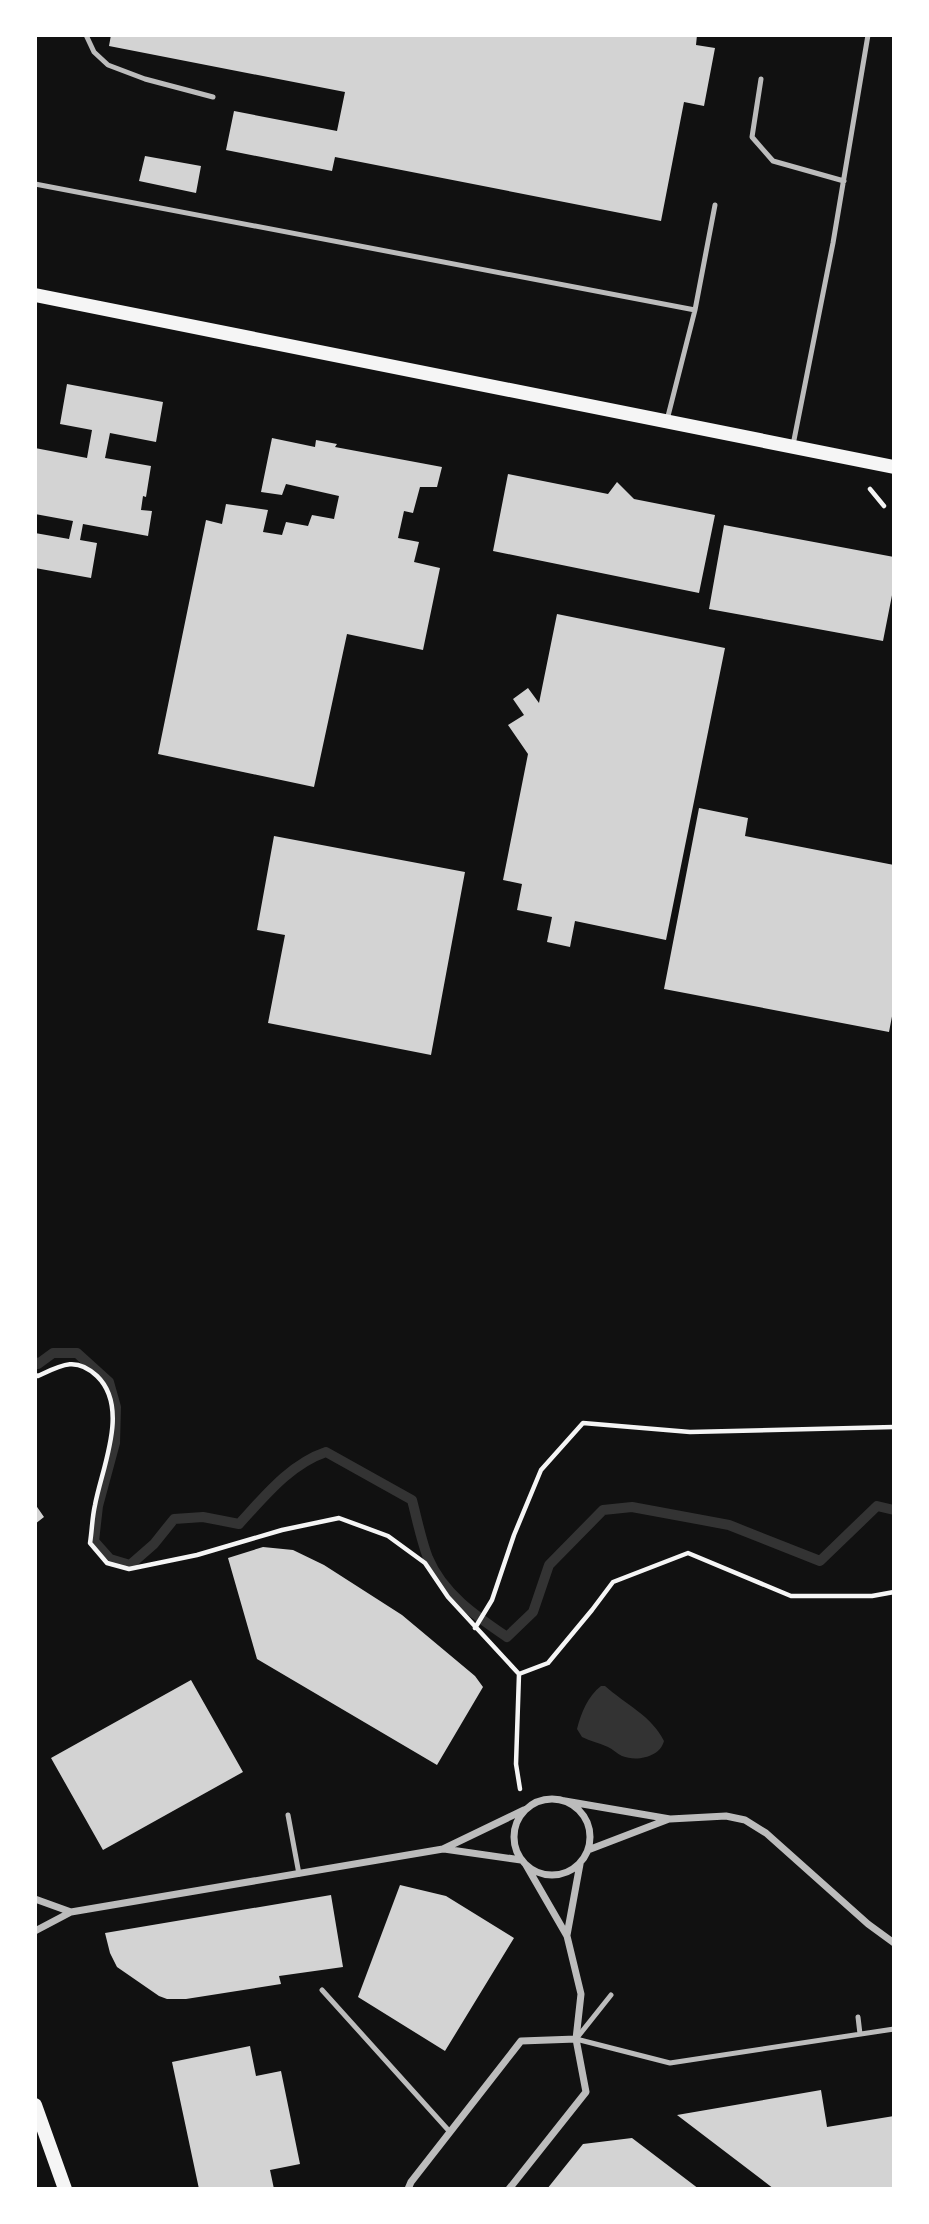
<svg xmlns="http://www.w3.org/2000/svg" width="929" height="2224" font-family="Raleway,sans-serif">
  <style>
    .water { fill: #333 }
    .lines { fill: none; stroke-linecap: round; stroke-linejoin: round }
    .stream { stroke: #333; stroke-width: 10 }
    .building { fill: #d3d3d3 }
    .path { stroke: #f5f5f5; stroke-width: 4.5 }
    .service { stroke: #bcbcbc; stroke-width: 5 }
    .minor { stroke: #bcbcbc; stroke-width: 7 }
    .secondary { stroke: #f5f5f5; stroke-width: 14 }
  </style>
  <rect width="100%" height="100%" fill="#111"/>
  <path class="water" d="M601 1686H605C625 1704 652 1716 664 1741 660 1757 637 1762 622 1756 617 1754 613 1749 608 1747 599 1743 590 1741 582 1737L577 1729C581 1713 588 1696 601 1686Z"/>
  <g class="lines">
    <path class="stream" d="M35 1362 38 1364 53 1353H77L109 1382 116 1407 115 1443 98 1506 94 1541 110 1559 130 1565 154 1544 174 1519 203 1517 239 1524C264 1497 290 1464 326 1452L412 1500C417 1519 421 1540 428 1558 443 1594 476 1616 507 1637L533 1612 549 1565 603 1510 632 1507 729 1525 820 1561 877 1506 894 1510"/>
  </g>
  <path class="building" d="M111 35H697L696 45 715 48 704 106 684 102 661 221 335 157 332 171 226 150 234 111 337 131 345 92 109 46Z
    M145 156 201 166 196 193 139 181Z
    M67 384 163 402 156 442 110 433 105 458 151 466 146 497 143 496 141 510 152 511 148 536 83 524 80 540 97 543 91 578 35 568V533L69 539 73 521 35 514V448L87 458 92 430 60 424Z
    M272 438 315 447 316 440 337 444 335 447 442 467 437 487H420L413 513 404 511 398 538 419 542 414 562 440 568 423 650 347 634 314 787 158 754 206 520 222 524 226 504 268 510 263 532 282 535 286 522 308 526 312 515 334 519 339 496 286 484 282 495 261 492Z
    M508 474 608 494 617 482 634 499 715 515 699 593 493 551Z
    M724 525 894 557V585L883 641 709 609Z
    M557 614 725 648 666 940 575 921 570 947 547 942 552 917 517 910 522 884 503 880 528 754 508 725 524 715 513 699 528 688 539 703Z
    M699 808 748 818 745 836 894 865V1006L889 1032 664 989Z
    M274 836 465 872 431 1055 268 1023 285 935 257 930Z
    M35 1504 44 1517 35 1524Z
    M263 1547 293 1550 324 1565 402 1615 475 1676 483 1687 437 1765 257 1659 228 1558Z
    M191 1680 243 1772 103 1850 51 1758Z
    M400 1885 446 1896 514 1938 445 2051 358 1997Z
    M331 1895 343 1967 279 1976 281 1984 186 1999H167L159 1996 117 1967 110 1953 105 1933Z
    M250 2046 256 2076 281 2071 300 2164 270 2170 274 2189H199L172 2062Z
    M821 2090 827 2127 894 2116V2189H774L677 2115Z
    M632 2138 699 2189H547L583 2144Z"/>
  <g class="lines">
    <path class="path" d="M870 489 884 506
      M35 1375 38 1376C61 1365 76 1356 97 1376 130 1408 102 1467 95 1505 92 1518 92 1531 90 1543L107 1563 129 1569 197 1555 282 1530 339 1518 388 1536 425 1563 448 1597 519 1674 516 1764 520 1789
      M475 1628 492 1600 514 1535 541 1470 583 1423 690 1432 894 1427
      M519 1674 548 1663 592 1610 613 1582 688 1553 791 1596H872L894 1592"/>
    <path class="service" d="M86 35 94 52 108 65 145 79 213 97
      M761 79 752 137 773 161 844 181
      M35 184 695 310
      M667 420 695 310 715 205
      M793 445 833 243 868 35
      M288 1815 299 1874
      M322 1990 450 2132
      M611 1995 576 2039 670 2063 894 2029
      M858 2017 860 2034"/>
    <path class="minor" d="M514 1837a38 38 0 1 1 76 0a38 38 0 1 1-76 0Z
      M565 1801 670 1819 726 1816 745 1820 766 1833 868 1924 894 1943
      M444 1849 521 1860
      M588 1850 669 1819
      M35 1899 71 1912
      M35 1931 71 1912 443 1849 524 1810
      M567 1935 580 1864
      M408 2189 411 2182 521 2041 576 2039
      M509 2189 586 2092 576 2039 581 1994 567 1936 526 1865"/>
    <path class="secondary" d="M35 295 894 467
      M35 2105 65 2189"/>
  </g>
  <rect width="929" height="2224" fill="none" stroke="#ffffff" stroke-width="74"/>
</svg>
